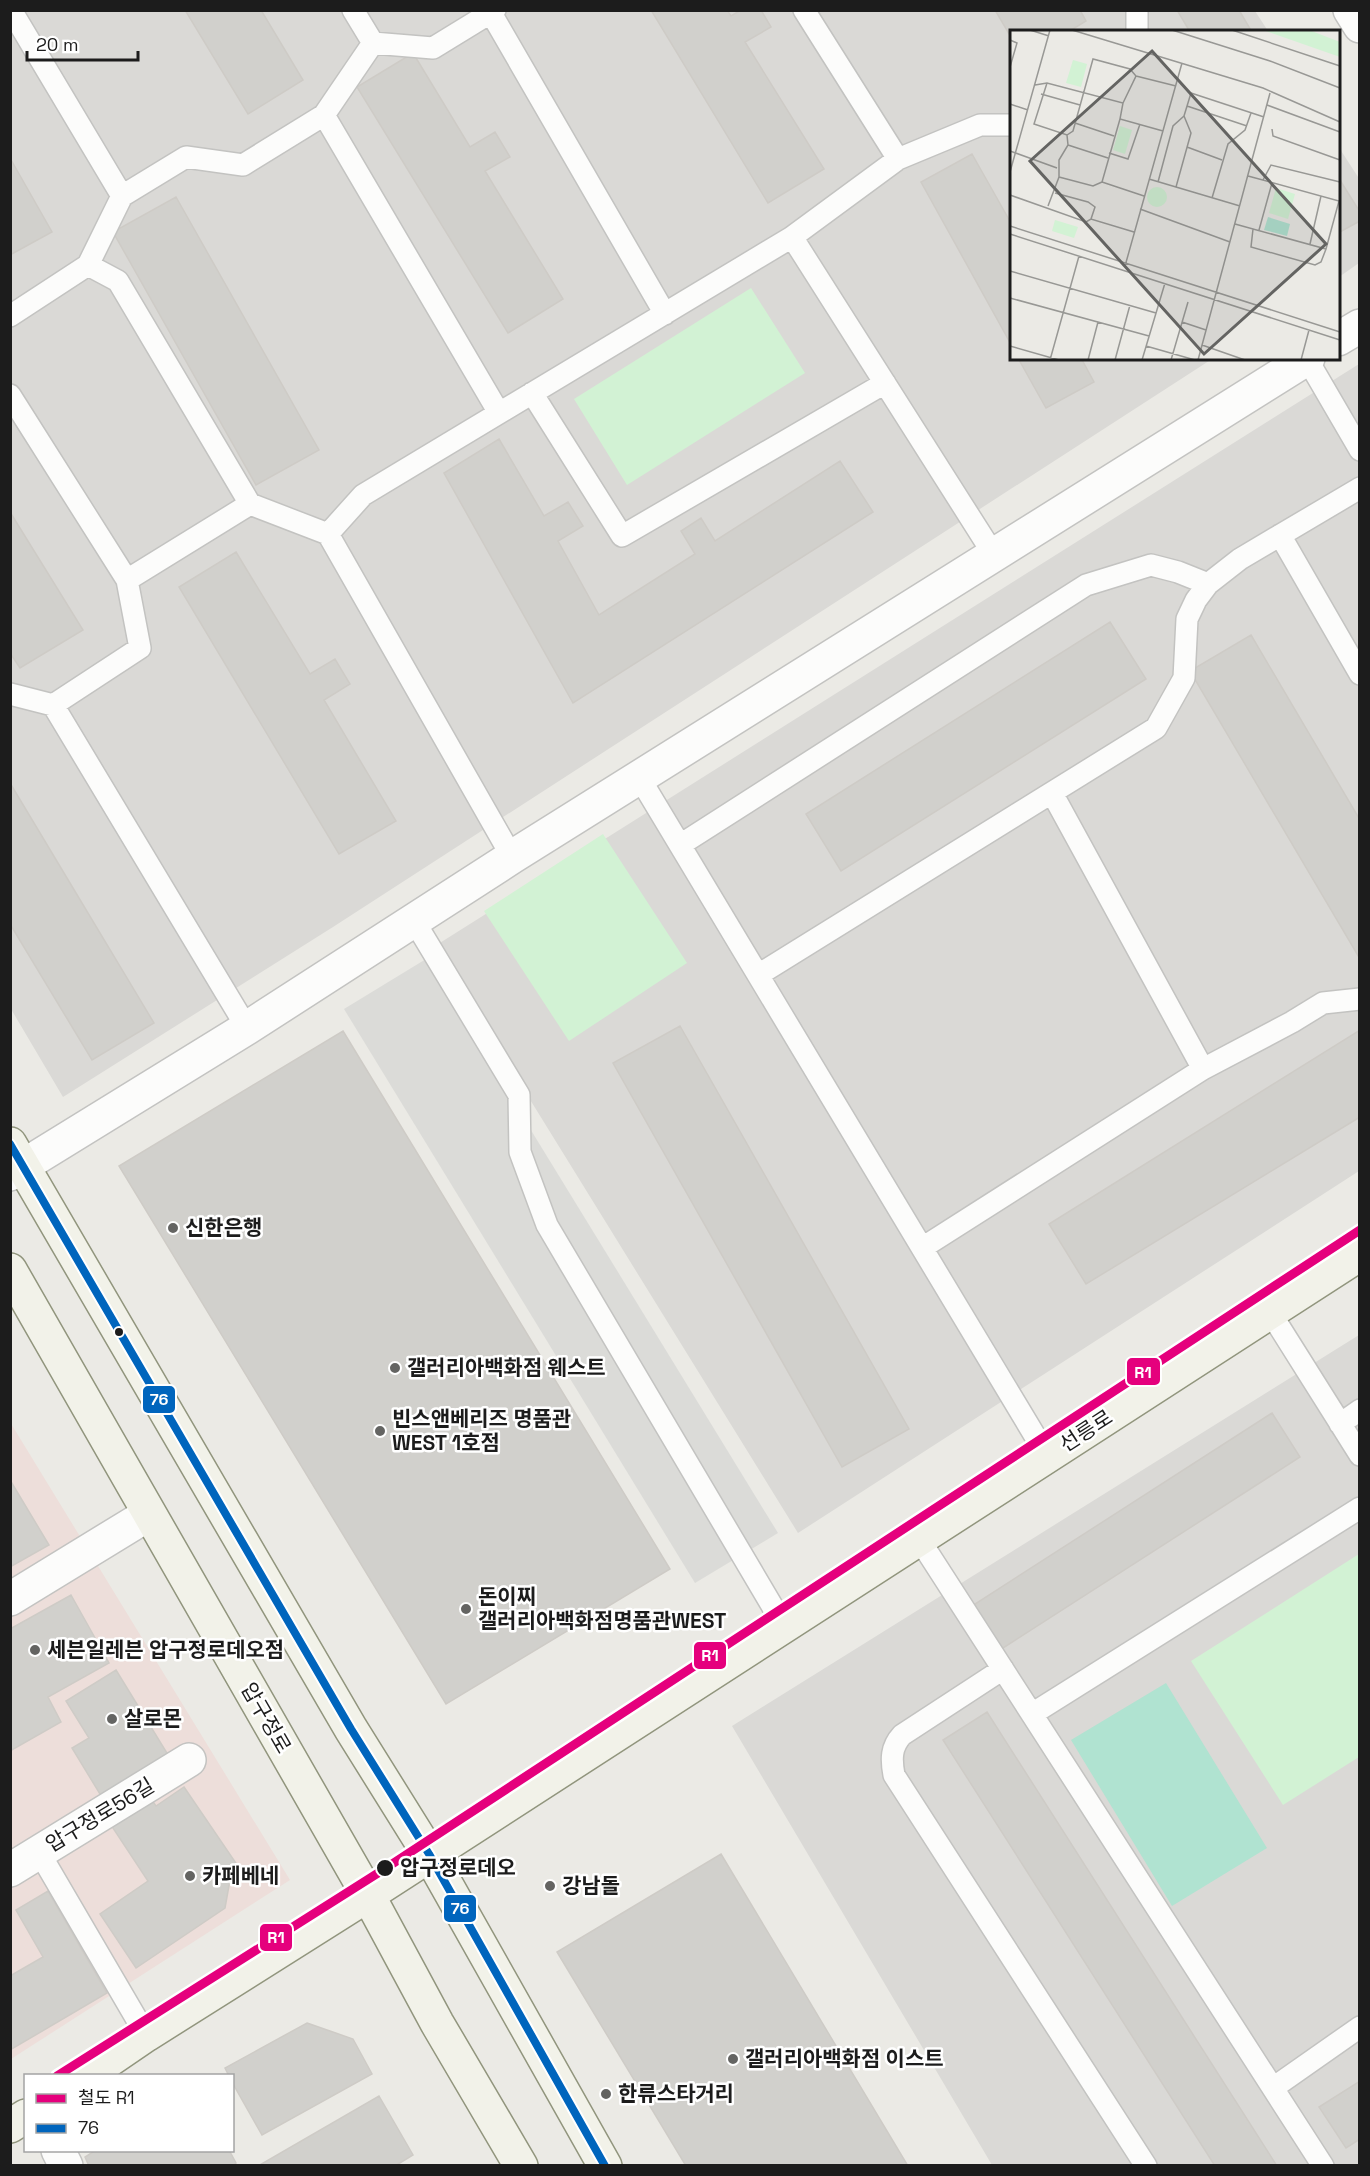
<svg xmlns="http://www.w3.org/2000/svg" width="1370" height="2176" font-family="'Space Grotesk','Noto Sans KR',sans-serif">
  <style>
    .residential { fill: #dad9d6 }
    .commercial { fill: #eddeda }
    .park { fill: #d2f2d4 }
    .pitch { fill: #b0e3d1 }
    .parking { fill: #dbdbd8 }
    .building { fill: #d1d0cc; stroke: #cecbc6; stroke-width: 1.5 }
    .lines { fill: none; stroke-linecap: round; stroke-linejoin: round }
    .lane-casing { stroke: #c3c3c1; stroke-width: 24 }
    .street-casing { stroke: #c3c3c1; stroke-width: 36 }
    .secondary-casing { stroke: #91957d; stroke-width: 36 }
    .lane { stroke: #fcfcfb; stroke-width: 21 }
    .street { stroke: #fcfcfb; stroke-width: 33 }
    .secondary { stroke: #f2f2e9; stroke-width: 33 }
    .bus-1-casing { stroke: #fff; stroke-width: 12 }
    .bus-1 { stroke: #0065bd; stroke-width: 8 }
    .rail-1-casing { stroke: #fff; stroke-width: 14 }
    .rail-1 { stroke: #e5007d; stroke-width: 9 }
    .poi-dot { fill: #646462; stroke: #fff; stroke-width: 2 }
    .bus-dot { fill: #1c1c1c; stroke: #fff; stroke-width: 2 }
    .labels { text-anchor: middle; stroke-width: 5; stroke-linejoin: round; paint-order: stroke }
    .poi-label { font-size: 21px; font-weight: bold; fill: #1c1c1c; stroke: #fff; text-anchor: start }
    .street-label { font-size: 21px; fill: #1c1c1c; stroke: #fff }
    .stop-label { font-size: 21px; font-weight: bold; fill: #1c1c1c; stroke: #fff; text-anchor: start }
    .inset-road { fill: none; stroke: #989895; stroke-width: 1.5 }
    .view { fill: #646462; fill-opacity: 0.15; stroke: #646462; stroke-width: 3 }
    .inset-edge { fill: none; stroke: #1c1c1c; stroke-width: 3 }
    .line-badge { stroke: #fff; stroke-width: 2 }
    .badge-label { font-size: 16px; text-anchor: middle; font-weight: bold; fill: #fff }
  </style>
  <rect width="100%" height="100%" fill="#ebeae5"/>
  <path class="residential" d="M11 11H1255L1268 31 1012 32V358L1212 359 333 927 63 1097 11 1009Z
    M1338 146 1360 180 1359 263 1339 277Z
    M1359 364V1171L798 1533 435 946Z
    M1359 1335V2165H992L732 1726Z"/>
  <path class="commercial" d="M10 1422 290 1880 11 2059H10Z"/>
  <path class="park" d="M751 288 805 373 627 485 574 399Z
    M603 834 687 963 569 1041 484 911Z
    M1359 1554V1757L1283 1805 1191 1661Z"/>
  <path class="pitch" d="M1166 1683 1267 1848 1172 1906 1071 1740Z"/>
  <path class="parking" d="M426 959 778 1533 695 1583 344 1009Z"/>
  <path class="building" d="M185 10H261L303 80 248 114Z
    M651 10H727L731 16 741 10H761L771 27 745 42 824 169 768 203Z
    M995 10H1080L1086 21 1068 32H1012V39Z
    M1177 10H1239L1252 32H1190Z
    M413 53 470 147 495 132 510 157 485 171 563 299 508 333 357 87Z
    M972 154 1012 225V346L921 182Z
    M10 158 52 232 10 255Z
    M1338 177 1360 212V221L1338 233Z
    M176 197 319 450 256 485 113 232Z
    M1018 358H1081L1094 382 1046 408Z
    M499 439 544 516 568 502 583 526 558 541 599 615 695 554 681 531 701 518 715 541 840 461 873 512 573 703 444 473Z
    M10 512 83 630 20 668 10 653Z
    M236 552 310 674 335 659 350 684 324 700 396 821 339 854 179 587Z
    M1110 622 1146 679 841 871 806 814Z
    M1251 635 1360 820V959L1190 671Z
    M10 783 154 1023 92 1060 10 924Z
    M680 1026 909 1429 842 1467 613 1063Z
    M1360 1030V1117L1086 1284 1049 1224Z
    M343 1031 670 1569 446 1704 119 1166Z
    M1272 1413 1300 1457 1000 1650 972 1606Z
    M10 1480 49 1545 10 1567Z
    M71 1595 109 1663 48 1697 61 1722 10 1751V1629Z
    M116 1670 170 1758 103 1799 72 1748 89 1738 66 1701Z
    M987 1712 1277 2166H1215L943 1740Z
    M184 1787 242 1872 230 1880 225 1908 136 1968 100 1914 148 1881 109 1822 149 1796 156 1806Z
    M721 1854 908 2166H686L557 1952Z
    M48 1891 107 1993 10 2050V1976L43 1957 16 1910Z
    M307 2023 353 2039 372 2074 262 2135 232 2082V2076H229L225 2068Z
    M1360 2081V2139L1346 2148 1319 2107Z
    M379 2096 413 2155 395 2166H258Z
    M96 2150H229L236 2163 232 2166H89L85 2157Z"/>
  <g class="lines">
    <g class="lane-casing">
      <path id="lane" d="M11 10 122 196
        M353 10 373 43 433 48 495 10
        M804 10 898 159 792 237 994 555
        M491 13 665 314
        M1137 32V10
        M324 115 499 413
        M898 159 980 125H1012
        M88 265 118 281 250 504 328 534
        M10 316 88 265 122 196 186 157 243 165 324 115 373 43
        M1307 359 1360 450
        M532 393 622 536 885 383
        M10 395 127 580 140 648 53 705
        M1280 535 1360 674
        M127 580 250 504
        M10 694 53 705 247 1028
        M639 777 1047 1456
        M1052 793 1203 1069
        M680 845 1086 585 1151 565 1178 572 1208 584
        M512 857 328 534 363 495 792 237
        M413 919 519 1095 520 1152 547 1225 784 1626
        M758 975 1156 728 1184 678 1187 619 1196 600 1208 584 1240 559 1360 488
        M922 1248 1203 1069 1292 1022 1323 1003 1360 999
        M1270 1312 1360 1455
        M1340 1424 1360 1410
        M919 1539 1323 2166
        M1003 1669 902 1735C891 1747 891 1759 894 1775L1146 2166
        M1032 1714 1360 1508
        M39 1852 146 2035
        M1273 2088 1360 2027"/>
    </g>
    <g class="street-casing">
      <path id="street" d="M1350 10 1360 26
        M1338 339 1360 326
        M10 1174 247 1028 512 857 1308 358
        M10 1599 149 1514
        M10 1870 189 1760
        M58 2150 66 2166"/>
    </g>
    <g class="secondary-casing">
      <path id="secondary" d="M10 1144 351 1729 429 1854 605 2166
        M10 1270 368 1895 437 2023 521 2166
        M86 2076 146 2035 368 1895 1360 1254
        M10 2126 26 2116"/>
    </g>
    <use href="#lane" class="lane"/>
    <use href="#street" class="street"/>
    <use href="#secondary" class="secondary"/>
    <g class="bus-1-casing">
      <path id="bus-1" d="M10 1144 351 1729 429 1854 605 2166"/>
    </g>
    <use href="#bus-1" class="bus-1"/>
    <g class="rail-1-casing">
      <path id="rail-1" d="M57 2076 386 1868 1360 1230"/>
    </g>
    <use href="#rail-1" class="rail-1"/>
  </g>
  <g class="poi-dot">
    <circle cx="173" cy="1228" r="6"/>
    <circle cx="395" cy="1368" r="6"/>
    <circle cx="380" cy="1431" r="6"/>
    <circle cx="466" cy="1609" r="6"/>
    <circle cx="35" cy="1650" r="6"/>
    <circle cx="112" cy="1719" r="6"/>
    <circle cx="190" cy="1876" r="6"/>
    <circle cx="550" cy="1886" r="6"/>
    <circle cx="733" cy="2059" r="6"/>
    <circle cx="606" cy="2094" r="6"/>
  </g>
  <g class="bus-dot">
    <circle cx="119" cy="1332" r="5"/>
    <circle cx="385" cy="1868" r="9"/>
  </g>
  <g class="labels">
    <g class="poi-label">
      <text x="185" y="1235">신한은행</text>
      <text x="407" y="1375">갤러리아백화점 웨스트</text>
      <text x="392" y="1426">빈스앤베리즈 명품관<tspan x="392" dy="24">WEST 1호점</tspan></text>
      <text x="478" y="1604">돈이찌<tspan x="478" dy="24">갤러리아백화점명품관WEST</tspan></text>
      <text x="47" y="1657">세븐일레븐 압구정로데오점</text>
      <text x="124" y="1726">살로몬</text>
      <text x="202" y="1883">카페베네</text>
      <text x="562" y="1893">강남돌</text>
      <text x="745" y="2066">갤러리아백화점 이스트</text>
      <text x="618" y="2101">한류스타거리</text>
    </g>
    <g class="street-label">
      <text transform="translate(1086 1431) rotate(-33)" y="7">선릉로</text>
      <text transform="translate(266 1718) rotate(60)" y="7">압구정로</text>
      <text transform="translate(100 1815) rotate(-31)" y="7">압구정로56길</text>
    </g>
    <g class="stop-label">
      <text x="400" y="1875">압구정로데오</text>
    </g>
  </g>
  <g transform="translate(1010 30)">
    <rect width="330" height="330" fill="#ebeae5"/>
    <path d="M253 0H299L330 12V27ZM63 30 77 34 71 57 56 53ZM110 96 122 100 115 124 103 120ZM137 167a10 10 0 1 1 20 0a10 10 0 1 1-20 0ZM266 158 285 164 278 189 259 183ZM45 190 68 197 64 208 42 201Z" fill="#d2f2d4"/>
    <path d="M258 187 280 194 277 206 254 200Z" fill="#b0e3d1"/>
    <path class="inset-road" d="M20 0 39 6M62 0 253 58 330 92M162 0 260 31 330 58M222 0 330 36M0 10 7 13 0 37M126 46 166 56M37 53 24 94 57 105 63 101 83 29 120 39 126 46 113 73M25 55 37 53 113 73 110 89 153 101M31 64 70 75M0 74 18 80M257 75 330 102M177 76 237 96M110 89 92 152 134 166M65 93 104 106M262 99 263 106 330 130M58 115 98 128M177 117 212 130M0 121 47 138M99 123 118 129 130 94M0 142 40 0M49 147 83 156 92 152M139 149 230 176M253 150 261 135 330 152M148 152 163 96 174 86M166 157 181 103 174 86 181 63 254 87M45 163 78 172 85 177 81 189M0 165 76 192 81 189 124 202M202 168 218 114 235 100 241 83M38 176 49 147V130L58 115 57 105M130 179 220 212M225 194 316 219 329 171 238 146M0 196 330 302M243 199 241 217 305 235 311 232 316 219M249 200 262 153M0 204 330 310M300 214 311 166M115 236 172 33M0 241 146 283M0 268 139 306M172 292 196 300M192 315 235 330M0 316 49 330M136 316 185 330M40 330 69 226M78 330 88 292M105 330 120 275M132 330 155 253M161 330 178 272M188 330 260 63M291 330 299 300"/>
    <path class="view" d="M142 21 316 214 194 324 20 131Z"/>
    <rect width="330" height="330" class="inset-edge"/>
  </g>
  <g class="line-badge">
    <rect x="1126" y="1357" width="35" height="29" rx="6" fill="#e5007d"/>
    <rect x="142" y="1385" width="34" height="29" rx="6" fill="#0065bd"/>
    <rect x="693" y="1641" width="34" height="29" rx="6" fill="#e5007d"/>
    <rect x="443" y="1894" width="34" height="29" rx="6" fill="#0065bd"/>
    <rect x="259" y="1923" width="34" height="29" rx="6" fill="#e5007d"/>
  </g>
  <g class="badge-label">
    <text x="1143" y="1378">R1</text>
    <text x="159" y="1405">76</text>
    <text x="710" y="1661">R1</text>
    <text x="460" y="1914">76</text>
    <text x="276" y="1943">R1</text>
  </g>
  <rect width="1370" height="2176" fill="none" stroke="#1c1c1c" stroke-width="24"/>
  <rect x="24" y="2074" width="210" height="78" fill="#ffffff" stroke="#a4a4a4" stroke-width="1.5"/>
  <rect x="36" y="2094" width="30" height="9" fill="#e5007d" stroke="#a4a4a4" stroke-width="1.5"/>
  <text x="78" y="2104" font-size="18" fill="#1c1c1c">철도 R1</text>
  <rect x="36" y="2124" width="30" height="9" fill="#0065bd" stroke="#a4a4a4" stroke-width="1.5"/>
  <text x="78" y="2134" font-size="18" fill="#1c1c1c">76</text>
  <path d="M27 51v9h111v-9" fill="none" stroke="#1c1c1c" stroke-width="3"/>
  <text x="36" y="51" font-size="18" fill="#1c1c1c" stroke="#ffffff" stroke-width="4.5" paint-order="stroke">20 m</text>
</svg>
